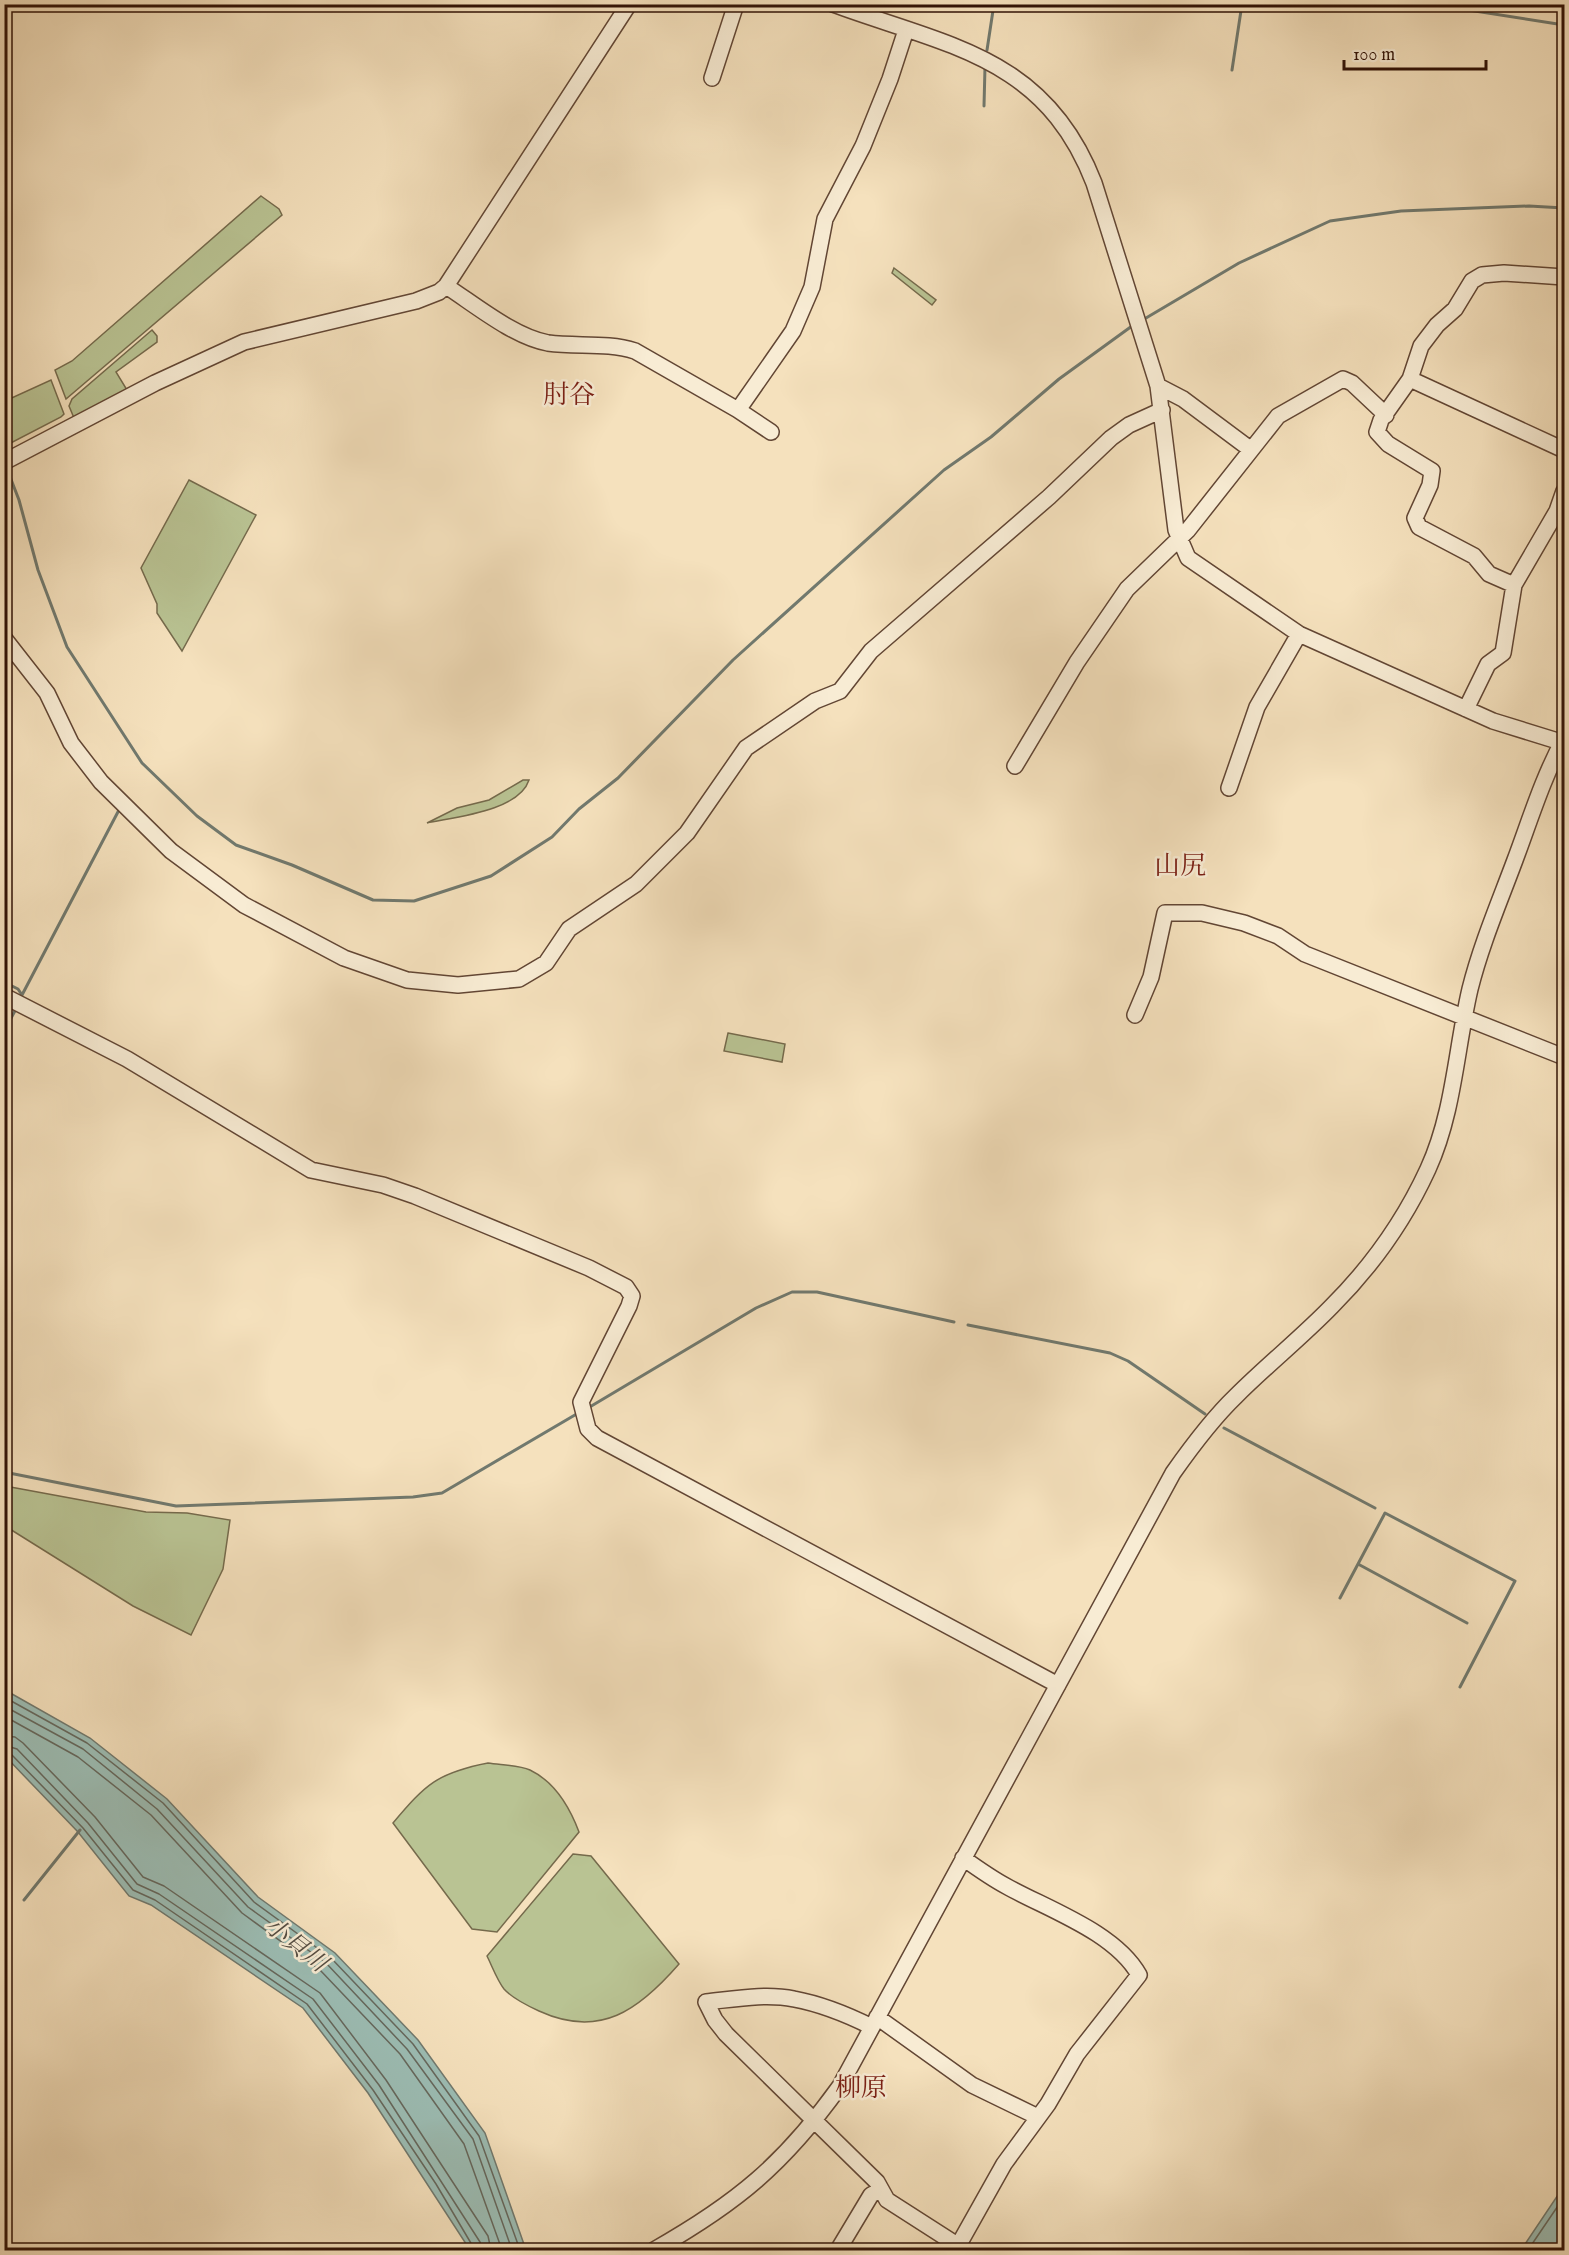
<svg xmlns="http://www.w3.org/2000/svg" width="1569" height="2255" font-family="'IM FELL English','Noto Serif JP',serif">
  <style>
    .green { fill: #b9c393; stroke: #756a4c; stroke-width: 1.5 }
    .water { fill: #9cbdb4; stroke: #71796e; stroke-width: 1.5 }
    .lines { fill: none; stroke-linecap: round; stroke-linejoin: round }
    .shore { stroke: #66685d; stroke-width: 1.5 }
    .stream { stroke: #71796e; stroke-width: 3 }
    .minor-casing { stroke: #624634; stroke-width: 18 }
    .minor { stroke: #f8ecd4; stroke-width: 15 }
    .labels { text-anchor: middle; stroke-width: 5; stroke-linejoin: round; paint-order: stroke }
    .water-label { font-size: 24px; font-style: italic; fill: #564e43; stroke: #f8ecd4 }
    .quarter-label { font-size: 26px; fill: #7a1f14; stroke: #f8ecd4 }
  </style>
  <rect width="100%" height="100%" fill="#f5e1bd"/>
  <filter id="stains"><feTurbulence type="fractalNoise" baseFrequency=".00333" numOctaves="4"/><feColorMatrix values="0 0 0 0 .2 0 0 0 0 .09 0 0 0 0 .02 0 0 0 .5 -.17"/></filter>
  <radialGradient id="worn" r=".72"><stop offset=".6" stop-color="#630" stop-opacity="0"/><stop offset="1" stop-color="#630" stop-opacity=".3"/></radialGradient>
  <path class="green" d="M261 196 279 209 282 215 66 399 55 370 72 361Z
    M894 268 936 300 932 305 892 273Z
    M152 330 157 336V342L116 372 127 390 74 418 69 406 72 399Z
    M51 380 64 414 61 417 5 446V401Z
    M189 480 256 515 182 651 157 613V604L141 568Z
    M523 780H529C519 811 455 817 427 823L457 808 489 800Z
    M728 1033 785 1044 782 1062 724 1051Z
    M5 1486 146 1512 187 1513 230 1520 223 1569 191 1635 133 1606 5 1526Z
    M488 1763C501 1765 519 1765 530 1770 555 1782 570 1808 579 1832L497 1932 472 1929 393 1823C426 1784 437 1773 488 1763Z
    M573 1854 591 1856 679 1964C639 2010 600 2039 539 2011 528 2006 512 1998 504 1989 497 1980 492 1966 487 1956Z"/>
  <path class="water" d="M5 1690 90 1738 167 1799 258 1897 335 1953 418 2040 485 2133 526 2250H470L368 2093 303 2008 151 1905 129 1896 78 1832 5 1756Z
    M1564 2186V2250H1521Z"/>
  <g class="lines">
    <path class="shore" d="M4 1697 87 1743 163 1803 254 1902 331 1958 413 2044 479 2136 520 2250
      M4 1706 83 1749 157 1809 248 1907 326 1963 407 2049 473 2139 512 2250
      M4 1716 78 1757 151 1815 242 1913 320 1970 400 2054 464 2144 502 2250
      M4 1736 15 1737 23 1743 95 1817 143 1877 164 1886 320 1993 386 2080 488 2236 491 2250
      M4 1745 17 1749 88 1823 137 1884 159 1894 313 1999 379 2085 480 2242 482 2250
      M4 1752 11 1754 83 1828 133 1890 155 1900 307 2004 373 2090 436 2184 475 2250
      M1528 2250 1564 2197"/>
    <path class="stream" d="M1430 4 1564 25
      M987 50 994 4
      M1232 70 1242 4
      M984 106 985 67
      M1146 318 1239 263 1330 221 1401 211 1529 206 1564 208
      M7 469 19 500 38 570 67 647 142 763 197 816 236 845 292 865 373 900 414 901 491 876 552 837 579 809 618 778 733 660 944 470 991 437 1059 379 1132 326
      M4 982 18 989 22 995
      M22 995 120 808
      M4 1031 16 1009
      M968 1325 1110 1353 1128 1361 1205 1414
      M588 1408 756 1308 792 1292H817L954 1322
      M1224 1428 1375 1508
      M4 1472 176 1506 413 1497 442 1493 580 1412
      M1358 1564 1467 1623
      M1340 1598 1385 1513 1515 1581 1460 1687
      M24 1900 80 1830"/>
    <g class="minor-casing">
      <path id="minor" d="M833 4C947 46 1045 56 1094 183L1158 386 1176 530 1188 558 1299 634 1493 721 1564 743
        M712 78 736 4
        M446 286C474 304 514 337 548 343 577 347 607 342 635 351L738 410 771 432
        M1410 379 1564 450
        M1158 386 1183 399 1250 449
        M738 410 793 331 812 287 825 219 863 146 890 79 906 30
        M4 462 155 383 244 342 416 301 439 292 446 286 629 4
        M1514 585 1489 574 1474 556 1419 527 1415 518 1430 485 1432 471 1388 444 1377 432 1381 420 1410 379 1421 346 1437 325 1455 309 1472 281 1482 275 1504 273 1564 277
        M4 638 47 693 71 743 101 782 171 851 244 905 344 958 407 980 458 985 519 979 546 963 569 929 636 884 687 833 746 748 815 701 840 691 871 651 1049 497 1111 438 1129 425 1162 410
        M1466 709 1488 664 1503 653 1514 585 1557 511 1564 491
        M1015 766 1077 662 1127 589 1188 530 1278 416 1343 379 1352 383 1386 415
        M1229 788 1257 707 1299 634
        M4 996 127 1059 311 1170 383 1185 415 1196 589 1268 626 1287 632 1296 629 1306 581 1402 588 1429 597 1438 1058 1685
        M1135 1015 1151 977 1165 913H1202L1244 923 1278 936 1305 954 1564 1057
        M877 2017 972 2085 1038 2117
        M872 2027C848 2015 821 2004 794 1999 766 1993 734 1999 706 2002L715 2020 726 2034 877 2182 887 2200 965 2250
        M958 2246 1004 2164 1048 2104 1077 2054 1139 1975C1115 1932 1047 1909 1006 1886 991 1878 977 1868 963 1858
        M654 2250C737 2203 784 2164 840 2086L1173 1473C1192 1446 1212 1419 1236 1396 1267 1365 1302 1337 1332 1306 1371 1267 1405 1219 1428 1169 1454 1112 1456 1049 1470 989 1481 945 1499 903 1515 860 1530 820 1543 777 1564 739
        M838 2250 871 2195 880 2190"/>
    </g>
    <use href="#minor" class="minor"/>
  </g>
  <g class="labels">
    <g class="water-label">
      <text transform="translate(296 1944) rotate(38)" y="8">小貝川</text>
    </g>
    <g class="quarter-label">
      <text x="569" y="403">肘谷</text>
      <text x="1180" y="874">山尻</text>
      <text x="861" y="2096">柳原</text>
    </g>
  </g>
  <rect width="1569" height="2255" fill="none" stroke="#f5e1bd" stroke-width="24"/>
  <rect x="6" y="6" width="1557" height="2243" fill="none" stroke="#311206" stroke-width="3"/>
  <rect x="12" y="12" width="1545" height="2231" fill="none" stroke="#311206" stroke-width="1.5"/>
  <path d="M1344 60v9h142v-9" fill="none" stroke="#311206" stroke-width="3"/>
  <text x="1353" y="60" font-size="18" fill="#311206" stroke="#f8ecd4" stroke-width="4.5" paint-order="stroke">100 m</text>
  <rect width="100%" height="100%" filter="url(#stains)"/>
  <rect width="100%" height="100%" fill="url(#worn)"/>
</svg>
